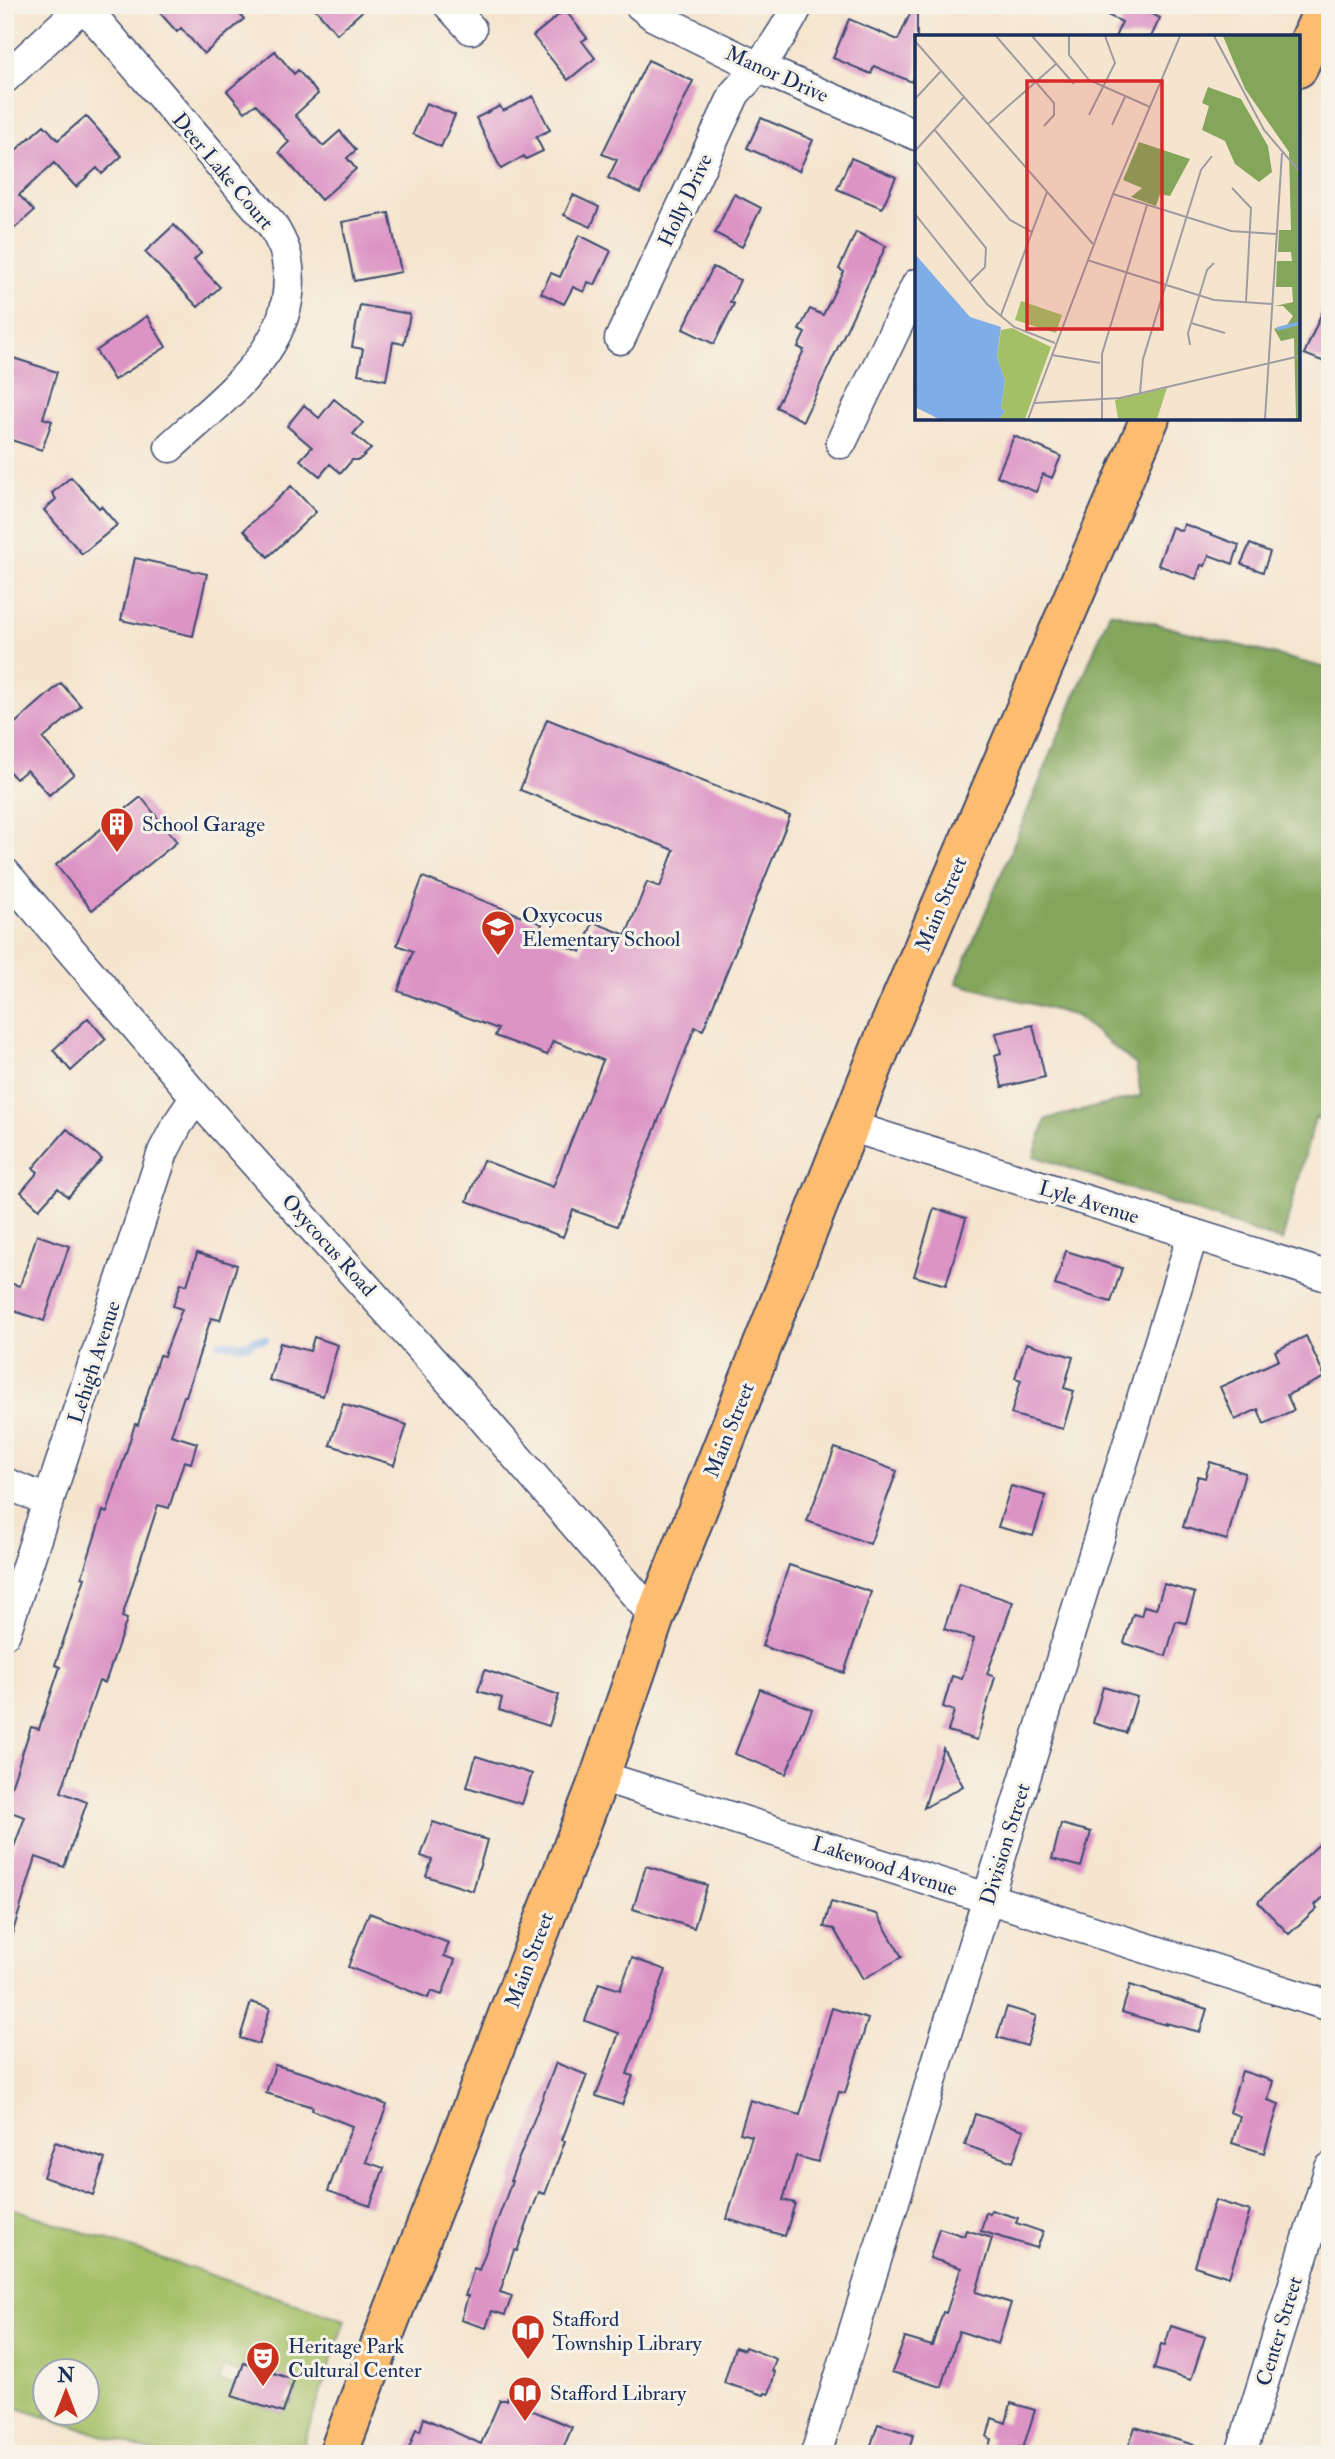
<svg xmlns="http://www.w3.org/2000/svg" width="1335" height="2459" font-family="'IM FELL Double Pica',serif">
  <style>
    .green { fill: #a4c066; stroke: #607862; stroke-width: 2; fill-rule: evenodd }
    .forest { fill: #83a65b; stroke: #4f6a5c; stroke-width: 2 }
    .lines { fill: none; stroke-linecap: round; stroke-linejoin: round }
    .stream { stroke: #7eade8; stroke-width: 8 }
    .building { fill: #dc93c5 }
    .street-casing { stroke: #3c4a6f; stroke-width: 33 }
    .highway-casing { stroke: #3c4a6f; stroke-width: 42 }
    .street { stroke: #fff; stroke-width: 30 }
    .highway { stroke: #fcbd6f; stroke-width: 38 }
    .labels { text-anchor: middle; stroke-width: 6; stroke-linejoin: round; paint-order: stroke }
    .street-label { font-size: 21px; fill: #1b2f5e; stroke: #f7f3e8 }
    .poi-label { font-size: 21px; fill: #1b2f5e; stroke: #f7f3e8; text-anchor: start }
    .inset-river { fill: none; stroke: #7eade8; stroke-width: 3.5 }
    .inset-road { fill: none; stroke: #9e9ca2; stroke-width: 2 }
    .view { fill: #d62828; fill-opacity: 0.15; stroke: #d62828; stroke-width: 3.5 }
    .inset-edge { fill: none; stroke: #1b2f5e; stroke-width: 3.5 }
  </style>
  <rect width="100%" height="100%" fill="#f7f3e8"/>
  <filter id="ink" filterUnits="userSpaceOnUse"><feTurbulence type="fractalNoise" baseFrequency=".0143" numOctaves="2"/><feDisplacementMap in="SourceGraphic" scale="14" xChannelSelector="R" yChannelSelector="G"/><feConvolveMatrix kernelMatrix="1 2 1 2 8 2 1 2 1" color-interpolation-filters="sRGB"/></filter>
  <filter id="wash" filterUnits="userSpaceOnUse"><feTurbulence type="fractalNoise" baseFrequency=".00686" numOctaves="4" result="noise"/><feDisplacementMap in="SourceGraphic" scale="28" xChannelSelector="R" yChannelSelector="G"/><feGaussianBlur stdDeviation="1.57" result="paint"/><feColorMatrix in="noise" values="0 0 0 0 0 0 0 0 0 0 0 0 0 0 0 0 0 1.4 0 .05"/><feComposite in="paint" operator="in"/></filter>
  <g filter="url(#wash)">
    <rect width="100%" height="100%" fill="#f5e5cf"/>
    <path class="green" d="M5 2206 345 2320 300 2454H160L5 2404ZM244 2363 296 2391 292 2405 286 2403 282 2413 233 2396 236 2386 219 2381 223 2367 240 2373ZM46 2372H88V2414H46Z"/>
    <path class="forest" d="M1110 612 1330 669V1121L1315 1118 1282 1241 1034 1156 1046 1119 1141 1096 1136 1065 1076 1016 956 983Z"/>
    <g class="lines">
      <path class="stream" d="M220 1343 248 1345 254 1340 265 1339"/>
    </g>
    <g id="blocks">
      <path class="building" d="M153 5H231L244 19 204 54 181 28 177 32Z
        M312 5H369L337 34Z
        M914 5H917V71L912 82 874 66 871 74 833 58 849 19 898 40Z
        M1087 5H1133L1160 18 1151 37H1115L1122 22Z
        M565 10 587 38 582 41 595 58 568 80 533 36Z
        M275 51 294 74 298 70 318 94 295 115 323 146 340 131 356 150 347 158 356 169 321 200 279 152 289 142 256 104 245 112 227 91Z
        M648 60 693 81 640 193 608 178 617 160 602 154Z
        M533 96 550 130 536 137 543 151 526 159 524 156 501 169 476 118 500 106 503 111Z
        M426 103 455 115 441 147 413 134Z
        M86 116 122 156 102 174 97 168 76 187 54 163 19 195 34 211 15 228 5 219V160L44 125 58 140Z
        M761 118 813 140 799 171 747 148Z
        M851 158 896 177 882 208 837 189Z
        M734 194 761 208 742 247 715 233Z
        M573 195 599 207 591 227 564 215Z
        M389 213 401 272 354 281 342 222Z
        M174 225 201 253 194 260 220 287 198 307 145 252Z
        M856 232 886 246 803 421 776 407 804 350 798 347 805 333 799 330 810 309 823 315 844 272 839 269Z
        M579 235 611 251 595 285 588 282 584 292 573 287 564 304 541 293 551 273 560 277Z
        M713 267 740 280 730 302 734 304 714 344 683 329Z
        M1330 294V364L1304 354Z
        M360 305 410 314 404 344 393 342 386 380 358 374 363 349 352 347Z
        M147 316 166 347 114 380 96 351Z
        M13 358 57 372 43 418 52 421 42 450 5 438V384Z
        M334 399 363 423 353 434 371 449 359 460H352L341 473 330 464 320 476 300 460 312 447 287 426 304 405 319 418Z
        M1014 436 1061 456 1052 478 1043 474 1036 492 997 476Z
        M71 477 99 508 101 506 117 525 82 554 44 510 56 499 52 493Z
        M291 486 316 512 268 557 244 530Z
        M1184 524 1239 545 1233 564 1209 555 1205 566 1201 565 1196 579 1158 565 1172 527 1182 531Z
        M1250 544 1270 552 1263 572 1241 564Z
        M135 558 207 574 193 636 121 620Z
        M61 683 81 706 43 739 74 774 49 795 27 770 16 779 5 767V732Z
        M547 719 790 816 703 1030 695 1027 617 1226 573 1210 563 1237 467 1201 483 1160 553 1187 603 1060 553 1041 547 1055 495 1036 498 1029 398 991 413 951 397 945 423 877 542 924 537 935 581 952 593 922 626 935 647 882 660 887 674 850 520 790Z
        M141 797 177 842 92 910 56 865Z
        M88 1018 106 1039 71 1071 53 1050Z
        M1033 1025 1045 1077 1002 1087 995 1055 1001 1053 996 1033Z
        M67 1129 102 1159 68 1197 58 1188 39 1209 21 1192 38 1172 33 1168Z
        M934 1208 966 1218 946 1285 914 1276Z
        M37 1235 69 1246 44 1321 5 1308V1282L20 1286Z
        M1066 1251 1122 1268 1111 1302 1055 1285Z
        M197 1253 237 1265 220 1320 211 1318 186 1396H184L171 1435 197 1443 191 1463 184 1461 169 1508 158 1505 122 1617 127 1619 105 1683 99 1681 61 1792 87 1802 64 1867 36 1857 10 1941H5V1871L25 1817 5 1810V1805L31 1727 39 1729 60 1667 55 1665 85 1578 82 1577 103 1511 107 1513 135 1424 138 1425 159 1355 164 1356 182 1309 173 1306 181 1283 187 1285Z
        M1306 1336 1325 1377 1287 1395 1294 1410 1264 1424 1258 1409 1235 1420 1220 1387 1279 1360 1275 1351Z
        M314 1337 338 1345 323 1396 269 1380 280 1343 310 1351Z
        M1026 1343 1073 1357 1064 1388 1074 1391 1063 1429 1011 1414 1021 1380 1015 1378Z
        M343 1404 407 1425 394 1465 330 1445Z
        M835 1448 897 1471 870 1544 807 1521Z
        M1210 1462 1245 1473 1227 1540 1183 1527 1198 1476 1205 1478Z
        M1011 1486 1046 1496 1033 1536 998 1527Z
        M789 1565 871 1592 844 1673 762 1646Z
        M959 1584 1013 1602 987 1674 995 1677 977 1740 948 1731 954 1711 943 1707 952 1676 962 1679 974 1639 944 1629Z
        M1164 1584 1195 1593 1186 1623 1176 1621 1166 1656 1124 1643 1133 1614 1141 1616 1144 1606 1156 1609Z
        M485 1670 559 1695 549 1726 499 1710 502 1698 478 1691Z
        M1103 1687 1137 1697 1126 1733 1093 1723Z
        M760 1689 812 1709 786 1774 735 1754Z
        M943 1748 963 1786 924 1808Z
        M476 1756 532 1774 522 1804 467 1787Z
        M433 1822 487 1840 473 1891 426 1876 432 1860 421 1856Z
        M1061 1824 1091 1832 1081 1867 1052 1859Z
        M1330 1834V1891L1315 1905 1317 1908 1289 1934 1258 1902Z
        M646 1866 707 1885 694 1928 633 1909Z
        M831 1902 877 1914 902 1957 863 1979 834 1929 824 1927Z
        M369 1913 449 1943 444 1956 455 1960 442 1995 431 1991 428 1998 348 1967Z
        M632 1958 666 1970 627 2074 633 2076 622 2105 596 2096 619 2033 585 2021 599 1983 620 1990Z
        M1130 1985 1207 2009 1200 2032 1166 2023V2025L1122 2012Z
        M251 2002 270 2008 259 2044 240 2038Z
        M1007 2007 1036 2016 1027 2046 997 2037Z
        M832 2008 868 2019 845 2093 839 2092 818 2162 796 2156 783 2200 795 2203 785 2236 727 2219 752 2136 740 2133 750 2100 800 2115Z
        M556 2063 587 2075 562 2140 565 2141 545 2194 539 2192 517 2251 514 2250 500 2292 512 2296 505 2315 492 2311 486 2328 461 2320 468 2296H465L474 2268 479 2270 512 2181H510Z
        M275 2065 311 2075 387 2105 366 2162 384 2168 370 2206 328 2191 352 2126 312 2110 313 2107 266 2093Z
        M1242 2071 1273 2081 1268 2100 1279 2104 1264 2153 1232 2143 1240 2116 1229 2112Z
        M975 2114 1024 2130 1013 2162 965 2145Z
        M55 2142 105 2159 93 2195 43 2177Z
        M1215 2200 1250 2211 1229 2277 1195 2266Z
        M991 2210 1018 2218 1016 2223 1043 2232 1037 2248 981 2231 986 2212 990 2214Z
        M939 2228 964 2236 966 2230 992 2238 976 2292 1011 2303 998 2344 959 2331 942 2387 892 2372 905 2338 932 2346 943 2312 946 2313 961 2268 930 2258Z
        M1171 2326 1205 2337 1191 2380 1154 2369 1161 2344 1165 2345Z
        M735 2347 744 2350 745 2347 776 2359 772 2371 775 2372 769 2394 765 2393 764 2395 724 2383Z
        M244 2363 294 2380 283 2413 232 2396Z
        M509 2394 533 2405 531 2410 572 2427 561 2454H407L416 2429 420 2431 424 2418 481 2444 500 2400H507Z
        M1011 2403 1035 2410 1023 2448 1019 2447 1017 2454H987L991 2439 987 2437 992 2418 1006 2423Z
        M878 2424 913 2435 908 2454H868Z
        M1135 2427 1207 2449 1206 2454H1126Z"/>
    </g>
  </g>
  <g filter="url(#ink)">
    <use href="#blocks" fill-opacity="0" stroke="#3c4a6f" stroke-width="2"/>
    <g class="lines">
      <g class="street-casing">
        <path id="street" d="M83 5 272 225C277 234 284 245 286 255 305 342 226 395 170 447
          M449 5 471 29
          M640 5 654 16 760 68 917 135
          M5 78 84 5
          M620 339 735 93C761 66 781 39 798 5
          M841 443 917 284
          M5 873 196 1097 476 1410 655 1617
          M849 1126 1330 1277
          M5 1483 49 1501
          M5 1633 163 1152 177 1125 196 1097
          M600 1776 1330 2006
          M816 2454 1193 1234
          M1241 2454 1330 2168"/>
      </g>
      <g class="highway-casing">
        <path id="highway" d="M1298 68 1325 5
          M338 2454 600 1776 655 1617 884 1039 1150 418"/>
      </g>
      <use href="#street" class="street"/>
      <use href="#highway" class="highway"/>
    </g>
  </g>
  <defs>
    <g id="building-pin" transform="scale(1.75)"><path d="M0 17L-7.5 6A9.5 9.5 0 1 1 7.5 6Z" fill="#c8321e" stroke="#f7f3e8"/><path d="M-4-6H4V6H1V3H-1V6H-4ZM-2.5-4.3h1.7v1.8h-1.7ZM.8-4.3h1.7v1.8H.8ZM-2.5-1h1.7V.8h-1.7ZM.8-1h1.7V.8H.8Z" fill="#fff"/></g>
    <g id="school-pin" transform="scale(1.75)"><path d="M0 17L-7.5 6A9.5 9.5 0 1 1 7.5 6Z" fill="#c8321e" stroke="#f7f3e8"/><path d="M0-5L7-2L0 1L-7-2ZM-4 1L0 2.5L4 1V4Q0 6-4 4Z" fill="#fff"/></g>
    <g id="library-pin" transform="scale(1.75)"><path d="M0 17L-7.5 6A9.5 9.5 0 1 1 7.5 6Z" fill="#c8321e" stroke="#f7f3e8"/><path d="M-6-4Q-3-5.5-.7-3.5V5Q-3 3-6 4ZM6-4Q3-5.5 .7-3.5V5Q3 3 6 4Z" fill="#fff"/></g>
    <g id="theatre-pin" transform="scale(1.75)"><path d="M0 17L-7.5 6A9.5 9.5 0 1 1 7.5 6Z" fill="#c8321e" stroke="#f7f3e8"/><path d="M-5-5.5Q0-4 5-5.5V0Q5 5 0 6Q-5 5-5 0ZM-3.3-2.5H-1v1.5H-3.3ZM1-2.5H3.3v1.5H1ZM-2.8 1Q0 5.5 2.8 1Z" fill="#fff"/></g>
  </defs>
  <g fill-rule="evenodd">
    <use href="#building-pin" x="117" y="824"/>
    <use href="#school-pin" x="498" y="927"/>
    <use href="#library-pin" x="528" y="2331"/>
    <use href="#theatre-pin" x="263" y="2358"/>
    <use href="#library-pin" x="525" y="2393"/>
  </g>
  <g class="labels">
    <g class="street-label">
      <text transform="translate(777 74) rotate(24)" y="7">Manor Drive</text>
      <text transform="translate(223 171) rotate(50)" y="7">Deer Lake Court</text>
      <text transform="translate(685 200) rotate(-65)" y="7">Holly Drive</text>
      <text transform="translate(941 904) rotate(-67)" y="7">Main Street</text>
      <text transform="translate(1089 1202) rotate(17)" y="7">Lyle Avenue</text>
      <text transform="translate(329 1245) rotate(48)" y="7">Oxycocus Road</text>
      <text transform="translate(94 1362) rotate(-72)" y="7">Lehigh Avenue</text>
      <text transform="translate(729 1430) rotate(-68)" y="7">Main Street</text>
      <text transform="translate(1005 1844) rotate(-73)" y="7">Division Street</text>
      <text transform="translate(885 1866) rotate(18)" y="7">Lakewood Avenue</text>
      <text transform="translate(529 1960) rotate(-69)" y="7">Main Street</text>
      <text transform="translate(1279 2331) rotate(-73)" y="7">Center Street</text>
    </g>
    <g class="poi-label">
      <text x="142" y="831">School Garage</text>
      <text x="522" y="922">Oxycocus<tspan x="522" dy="24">Elementary School</tspan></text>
      <text x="552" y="2326">Stafford<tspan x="552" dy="24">Township Library</tspan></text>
      <text x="288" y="2353">Heritage Park<tspan x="288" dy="24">Cultural Center</tspan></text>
      <text x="550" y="2400">Stafford Library</text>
    </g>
  </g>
  <g transform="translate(915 35)">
    <rect width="385" height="385" fill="#f5e5cf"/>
    <path d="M106 266 147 280 141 298 100 285ZM97 293 136 312 110 384H84L90 376 86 373 90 346 82 321 86 295ZM252 353 242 384H203L200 365Z" fill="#a4c066"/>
    <path d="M308 1H385V384H381L379 303 366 306 359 294 372 290 378 281 368 271H360L378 267 377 252H361L362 226H377L376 217H363L364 195H376L374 117 330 54ZM293 52 326 64 353 111 357 137 344 147 320 129 310 106 287 95 294 71 287 68ZM224 107 275 124 255 161 245 159 241 171 216 162 227 153 208 145Z" fill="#83a65b"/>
    <path d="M0 219 55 282 86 292 82 321 90 346 86 373 90 376 84 384H24L0 372Z" fill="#7eade8"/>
    <path class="inset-river" d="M362 294 385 288"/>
    <path class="inset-road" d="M81 1 139 68V80L129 91M117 1 159 49M154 1V20L174 45 235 72M299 1 349 95 385 137M0 6 178 209M0 64 26 36M174 80 200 28 190 1M73 89 141 29M197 90 210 62M19 94 95 185 117 197M0 116 49 62M0 125 71 213 70 232 55 247M317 153 336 173 331 267M198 159 316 196 362 199M0 179 72 269 99 292 140 308M172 225 299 265 357 269M86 280 132 157M276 288 310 298M275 310 273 298 292 235 299 228M137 320 185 328M225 358 228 324 286 135 297 121M120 368 205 363 385 321M113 384 198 159 265 1M187 384V319L232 170M350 384 367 118"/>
    <path class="view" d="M112 46H247V294H112Z"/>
    <rect width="385" height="385" class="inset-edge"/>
  </g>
  <rect width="1335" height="2459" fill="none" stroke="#f7f3e8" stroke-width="28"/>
  <g transform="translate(66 2392)"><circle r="33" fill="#f7f3e8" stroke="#9fa5b1" stroke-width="2"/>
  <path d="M0-5L12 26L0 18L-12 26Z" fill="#c8321e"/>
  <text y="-10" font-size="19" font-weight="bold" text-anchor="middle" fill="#1b2f5e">N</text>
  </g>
</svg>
